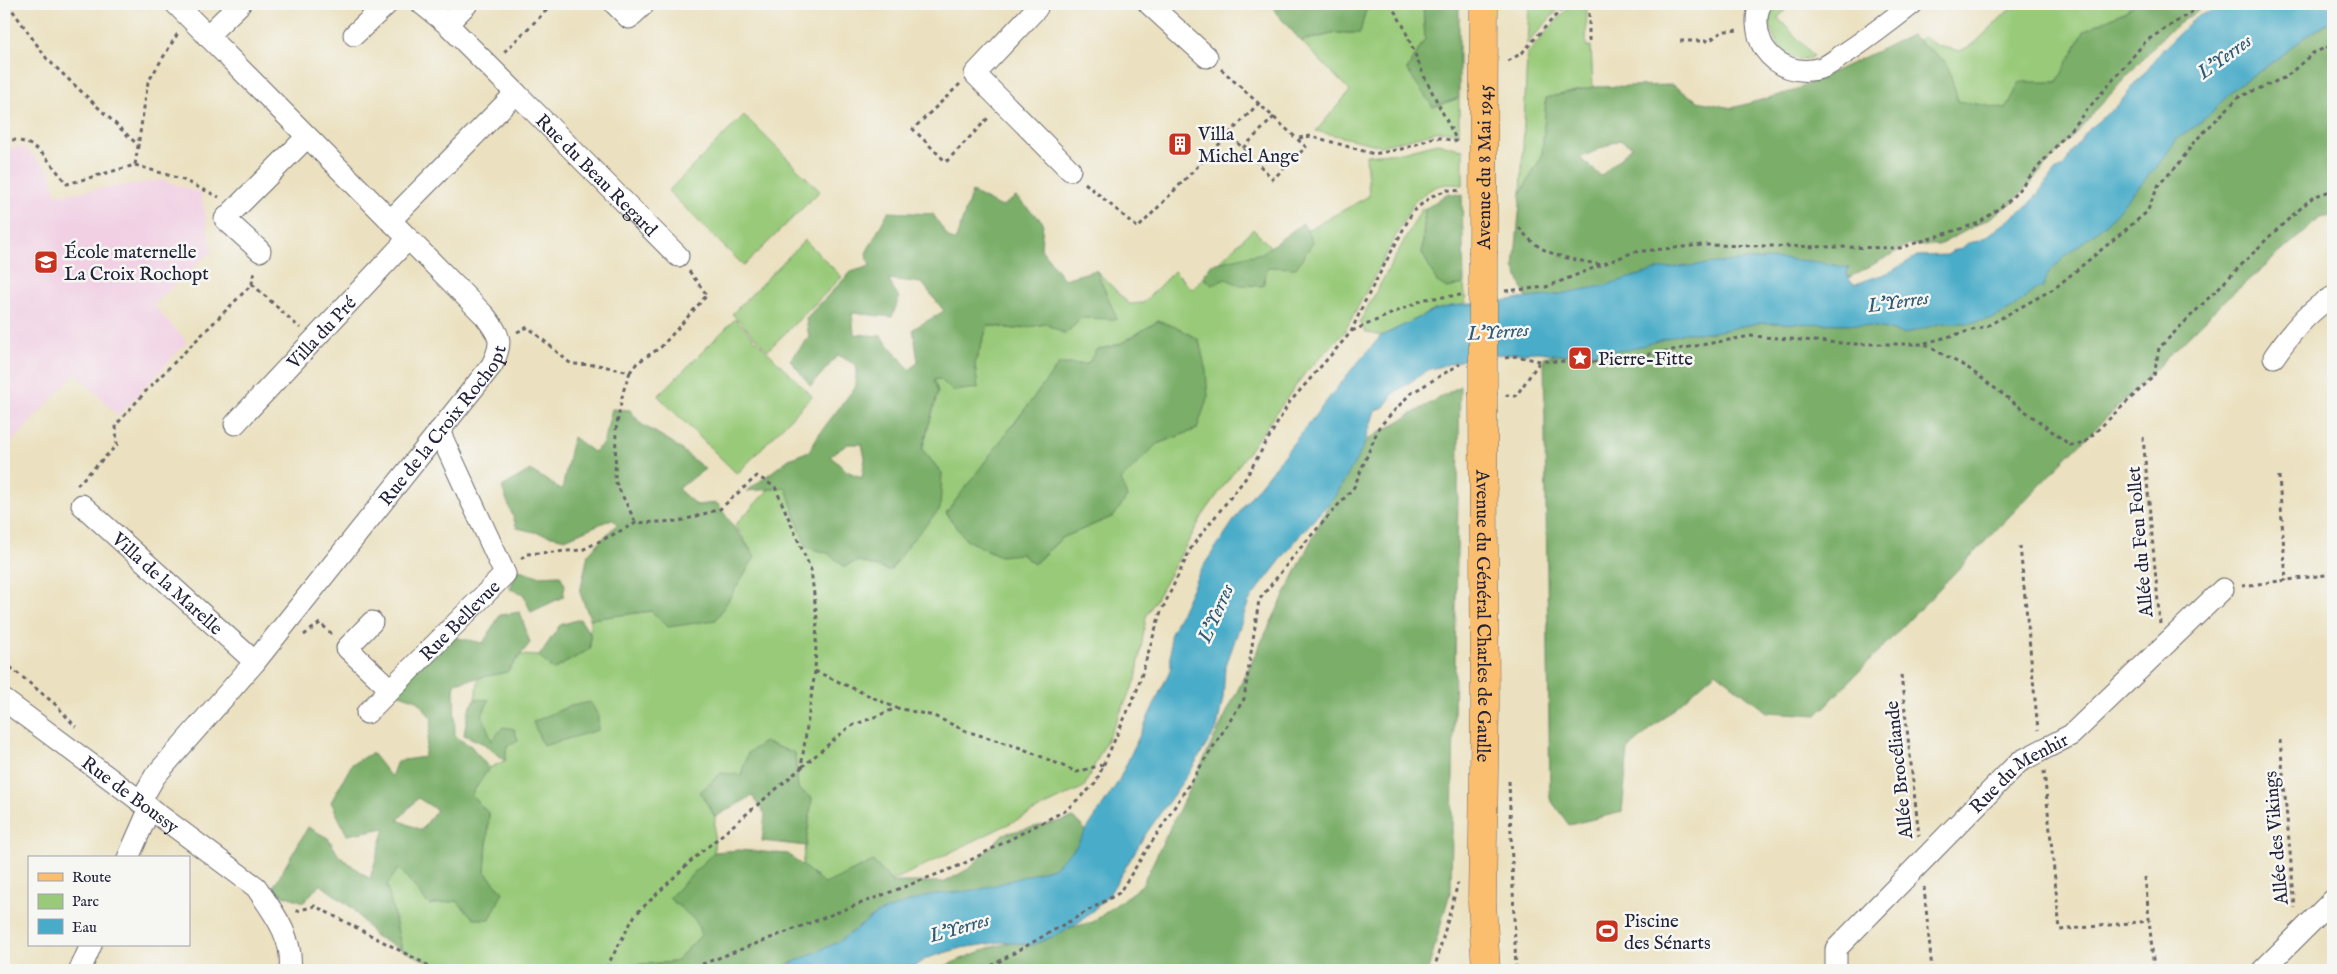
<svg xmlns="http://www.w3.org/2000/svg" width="2337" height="974" font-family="'IM FELL English',serif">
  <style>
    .built { fill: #f1d0e4 }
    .green { fill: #99ca79; stroke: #5e765a; fill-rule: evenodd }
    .forest { fill: #7aae69; stroke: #4e6852; fill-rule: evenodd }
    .water { fill: #48acc8; stroke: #356782 }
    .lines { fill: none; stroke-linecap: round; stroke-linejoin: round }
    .minor-casing { stroke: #68656a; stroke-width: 23 }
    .major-casing { stroke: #68656a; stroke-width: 29 }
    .path { stroke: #68656a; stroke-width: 3; stroke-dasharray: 4 4; stroke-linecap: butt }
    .minor { stroke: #fff; stroke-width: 21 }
    .major { stroke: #fbbd6e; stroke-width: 28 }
    .major-bridge-casing { stroke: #68656a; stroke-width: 29; stroke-linecap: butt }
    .major-bridge { stroke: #fbbd6e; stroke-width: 28 }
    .labels { text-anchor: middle; stroke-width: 5; stroke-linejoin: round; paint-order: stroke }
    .poi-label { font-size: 19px; fill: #22223b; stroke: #f6f6f2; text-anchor: start }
    .street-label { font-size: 19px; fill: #22223b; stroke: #f6f6f2 }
    .water-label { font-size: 20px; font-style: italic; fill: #315973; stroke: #f6f6f2 }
  </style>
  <rect width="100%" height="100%" fill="#f6f6f2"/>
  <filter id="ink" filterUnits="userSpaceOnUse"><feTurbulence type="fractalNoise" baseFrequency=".02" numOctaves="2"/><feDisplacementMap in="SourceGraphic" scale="10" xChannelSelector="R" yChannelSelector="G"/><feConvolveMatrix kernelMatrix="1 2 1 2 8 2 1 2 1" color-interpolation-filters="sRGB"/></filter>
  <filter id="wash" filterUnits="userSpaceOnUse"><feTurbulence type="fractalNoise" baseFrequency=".0096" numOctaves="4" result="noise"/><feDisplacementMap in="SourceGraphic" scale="20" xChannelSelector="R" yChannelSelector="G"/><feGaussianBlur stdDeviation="1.12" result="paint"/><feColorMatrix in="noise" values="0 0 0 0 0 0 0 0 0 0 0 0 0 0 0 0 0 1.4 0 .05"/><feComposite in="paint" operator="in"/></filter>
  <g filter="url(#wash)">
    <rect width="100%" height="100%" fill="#ebe1c0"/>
    <path class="built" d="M23 147 50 171 56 195 162 180 201 193 212 251 153 305 187 342 118 416 76 373 5 450 4 148Z"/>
    <path class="green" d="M1423 4 1425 39 1407 70 1433 107 1459 98V133L1440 131 1381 146 1316 131 1350 91 1301 41 1337 33H1359L1365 9Z
      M1529 4H1563L1527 44Z
      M1571 4H1587L1586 46H1591L1593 87 1546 98 1542 156 1521 193 1527 54Z
      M1772 4H1791L1778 18 1814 56C1790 73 1760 32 1772 4Z
      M2015 4H2135L2126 11 2085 30 2058 82 2020 83 2007 110 1958 101 1947 63 1917 40 1923 37 1938 46 1960 51 1975 43Z
      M744 115 820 191 744 266 668 191Z
      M1438 143 1463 150V185C1437 182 1433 187 1414 202L1344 333 1305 373 1203 515 1146 617 1136 680 1084 787 884 885 827 893 801 874 812 798 798 789 795 753H748L741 775 700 792 715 817 714 852 670 898 696 921 702 935 675 962 601 967 598 970H446L402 950 387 885 399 867 429 905 457 901 474 919 503 892 485 872 489 814 471 795 489 768 504 761 507 746 492 742 482 715 489 700 475 699 479 677 507 672 521 655 539 656 554 669 590 649V619L652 611 755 557 735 525 769 489 786 488 806 547 828 553 844 566 859 561 890 571 909 544 942 473 922 450 938 392 934 380 975 363 988 325 1015 329 1046 324 1065 334 1082 318 1117 319 1096 270 1129 304 1143 303 1174 271 1192 289 1253 229 1273 249 1369 196 1366 155 1402 152ZM1158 321 1197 429 1157 444 1121 480 1126 497 1114 516 1062 538 1034 564 1021 554 1096 350 1120 344Z
      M1422 208 1425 209 1422 253 1447 288 1464 284 1466 305 1435 310 1381 336 1366 332 1359 323Z
      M805 240 842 277 768 350 732 314Z
      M735 319 812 396 737 474 658 396Z"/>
    <path class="forest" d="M1272 4H1415L1366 9 1360 33H1337L1301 41 1276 13Z
      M1423 4H1459V98L1433 107 1407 70 1425 39Z
      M2135 4H2207L2166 33 2014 201 1990 218 1939 245H1909L1839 283 1530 307 1514 267 1521 193 1542 156 1546 98 1593 87 1672 85 1698 101 1732 108 1793 91 1911 35 1947 63 1958 101 2006 109 2020 82H2057L2085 30 2126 11ZM1619 140 1633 146 1601 176 1580 158Z
      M2333 7V216L2320 218 2222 303 2061 463 1817 715 1767 712 1716 672 1628 749 1622 812 1569 825 1550 799 1544 357 1631 338 1780 314 1919 316 2222 81Z
      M972 192 1001 207 1016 197 1043 222 1041 249 1064 279 1096 270 1117 319 1082 318 1065 334 1046 324 1015 329 988 325 975 363 978 388 953 391 940 379 934 380 938 392 922 449 942 473 940 509 909 544 890 571 859 561 844 566 828 553 806 547 786 488 747 491 789 459 809 451 819 434 856 386V365L838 355 811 386 790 360 809 337 806 318 851 272 870 266 866 253 888 212 933 214 948 237 955 241ZM888 279 922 283 944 311 913 329 918 361 910 370 881 336 854 334 852 313 892 317 899 298ZM848 444H862L865 458 862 478 847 471 830 456Z
      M1448 193 1462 195 1464 284 1447 288 1437 282 1422 253 1425 209Z
      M1303 223 1313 243 1296 268 1268 267 1263 286 1239 285 1226 279 1212 285 1203 277 1212 264 1262 253Z
      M1158 321 1179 328 1199 340 1206 371 1208 396 1197 429 1157 444 1121 480 1127 497 1114 516 1062 538 1034 564 1021 554 1000 556 966 540 946 513 1059 364H1088L1096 350 1120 344Z
      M1460 386 1451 889 1428 970H935L988 948 1093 922 1142 885 1358 445Z
      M612 409 630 410 641 424 672 442 705 469 678 489 696 505 717 503 755 557 716 620 668 627 651 611 590 619 580 593 588 554 617 524 612 519 565 539 517 528 502 487 530 470 562 490 573 437 593 452 603 444Z
      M517 569 538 576 560 575 565 585 563 597 531 612 523 594 510 589Z
      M520 612 530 643 507 672 454 683 455 737 471 746 489 768 471 795 489 814 485 872 503 892 490 919H474L457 901 429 905 399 868 387 885 402 950 375 936 352 908 320 884 304 902 271 891 308 827 328 838 339 856 370 879 385 828 347 835 331 802 352 764 372 753 391 777 397 761 424 757 432 719 417 700 394 692 433 633 483 643 500 615ZM418 798 437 810 421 830 398 820Z
      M580 619 590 634V649L553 670 539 656 560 625Z
      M475 699 489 700 482 715 492 741 503 727 514 729 518 740 507 746 505 761 484 744 464 735 468 712Z
      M590 702 598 715V730L543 746 533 722 567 707Z
      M764 742 795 753 798 789 812 798 806 846 762 841 765 814 752 796 715 817 700 792 721 773 741 775 748 753Z
      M1074 818 1094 839 1059 872 868 943 800 959 782 970H598L601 967 675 962 701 935 696 921 669 898 714 852 739 850 788 854 825 884 873 861 892 882H945L970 868 1003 834Z"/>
    <path class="water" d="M2229 4H2333V20L2316 29 2262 70 2239 84 2207 117 2177 139 2163 159 2108 222 2068 254 2050 271 2042 288 2036 289 2013 308 1994 318 1970 323H1942L1904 334 1882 328 1851 324 1759 323 1708 333H1684L1628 350 1559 355 1539 352 1477 356 1428 370 1394 393 1384 407 1375 411 1363 448 1336 495 1300 535 1249 601 1225 668 1223 698 1217 728 1191 770 1145 835 1109 895 1085 918 1062 933 1033 945 1003 942 961 948 927 958 909 970H776L838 942 878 913 929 895 978 890 1053 868 1074 849 1118 782 1171 668 1170 636 1200 571 1245 504 1352 369 1381 336 1435 310 1451 306 1549 296 1602 286 1660 269 1745 260 1786 259 1818 262 1849 268 1847 273 1850 281 1855 284 1890 272 1917 256 1947 255 1956 249 1962 248 1968 243 1979 241 1986 237 2029 205 2055 171 2064 166 2073 149 2092 126 2118 105 2165 47 2196 17Z"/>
  </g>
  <g filter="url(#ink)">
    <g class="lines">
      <g class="minor-casing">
        <g id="minor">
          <path d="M422 4 447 24"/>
          <path d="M615 4 629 18 644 4"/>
          <path d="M1033 4 1037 8 975 74 1070 170"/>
          <path d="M1149 4 1207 57"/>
          <path d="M1761 4C1754 16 1757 36 1764 48 1777 67 1799 75 1821 68 1828 66 1835 60 1841 56 1866 40 1889 22 1912 4"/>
          <path d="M354 35 387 4"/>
          <path d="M207 36 240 4"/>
          <path id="s1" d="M516 93 678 256"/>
          <path d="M390 221 516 93 447 24 467 4"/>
          <path d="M260 251 225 219 307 137"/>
          <path d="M2274 357C2289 335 2309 309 2333 297"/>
          <path id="s2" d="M235 424 408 239"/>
          <path id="s3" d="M82 505 255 662"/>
          <path d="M372 622 347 648 390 689"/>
          <path id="s4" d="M4 700 256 887C273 912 294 938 290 970"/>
          <path id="s5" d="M367 713 505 574 439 431"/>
          <path id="s6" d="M140 802 155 776 255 662 492 365C504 341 500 336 485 316L176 4"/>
          <path d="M128 858 150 808"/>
          <path d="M80 970 91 945"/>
          <path id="s7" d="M1836 970V949L2019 762 2071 735 2223 589"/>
          <path d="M2263 970 2333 900"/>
        </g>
      </g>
      <g class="major-casing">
        <g id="major">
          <path id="s8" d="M1483 251 1484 4"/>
          <path id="s9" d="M1483 395 1485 705 1482 902 1486 970"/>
        </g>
      </g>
      <path class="path" d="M8 4 47 59 139 146
        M1390 4 1403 25 1424 76 1456 139
        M1589 41V4
        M1680 41H1709L1723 31 1739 30
        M504 52 553 4
        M1508 61 1522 53 1566 4
        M1221 69 1306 147 1273 179 1229 134
        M960 84 913 129 946 162 990 116
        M1299 138 1311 136 1374 154 1406 148 1435 137 1460 142
        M4 140C37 137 49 162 67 184L135 165 148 82 178 33
        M1243 148 1275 116
        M135 165 181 179 219 197
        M1085 183 1138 228 1260 102
        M1519 227C1540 257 1568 258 1602 265
        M252 284 300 328
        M1505 291 1546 287 1634 252 1702 245 1900 248 1979 223 2010 200 2146 41 2204 4
        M1352 331 1425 299 1461 295
        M517 332 528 327 571 364 598 365 630 372 637 363 661 347 707 295 689 271
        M1925 343 1987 326 2055 288 2147 212 2159 184 2178 165 2194 142 2239 97 2286 77 2313 53 2333 45
        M1505 358 1516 356 1540 361 1606 362 1751 336 1853 344H1924L1968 368 2070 445 2083 444 2154 376 2159 348 2270 236 2313 197 2333 190
        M630 372 623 392 616 429 615 481 636 523
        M1507 397V395L1516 396 1540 361
        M2143 437 2160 624
        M2279 476 2286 581
        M77 485 117 445 116 425 146 391 252 284 253 276 258 271
        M2020 546 2038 730
        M521 559 526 554 582 550 636 523 680 521 720 509 757 476 775 487 811 570 817 619 815 671 801 768 691 861 635 915 605 970
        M2242 586 2333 574
        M304 635 320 623 334 636
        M4 662 55 704 76 727
        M815 671 896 708
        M1901 675 1919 836
        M2280 740 2295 908
        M802 767 849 727 897 708 934 716 966 731 1021 748 1077 772 1105 764
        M2044 771 2060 930 2149 921
        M1509 781 1516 970
        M2145 877 2154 970
        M1924 887 1932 970
        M296 911 315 906 437 970
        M687 970 961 865 1066 810 1095 784 1137 690 1160 614 1192 546 1245 479 1289 403 1351 332 1363 305 1413 211 1432 196 1447 190 1461 191
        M984 970 1119 893 1244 699 1259 600 1296 553 1354 487 1379 427 1410 394 1460 364
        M1434 970 1458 883"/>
      <use href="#minor" class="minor"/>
      <use href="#major" class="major"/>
      <g class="major-bridge-casing">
        <path id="major-bridge" d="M1483 251V395"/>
      </g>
      <use href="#major-bridge" class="major-bridge"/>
    </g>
  </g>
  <defs>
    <g id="building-square" transform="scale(1.25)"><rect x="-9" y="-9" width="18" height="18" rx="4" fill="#c8321e" stroke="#f6f6f2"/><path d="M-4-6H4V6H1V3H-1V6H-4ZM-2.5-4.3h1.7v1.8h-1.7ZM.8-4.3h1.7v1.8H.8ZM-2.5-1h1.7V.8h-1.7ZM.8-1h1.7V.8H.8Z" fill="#fff"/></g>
    <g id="school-square" transform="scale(1.25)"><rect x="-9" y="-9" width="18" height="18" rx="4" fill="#c8321e" stroke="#f6f6f2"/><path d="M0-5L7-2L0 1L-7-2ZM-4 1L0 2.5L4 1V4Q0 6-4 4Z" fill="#fff"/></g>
    <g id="sight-square" transform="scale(1.25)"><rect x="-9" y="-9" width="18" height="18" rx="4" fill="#c8321e" stroke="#f6f6f2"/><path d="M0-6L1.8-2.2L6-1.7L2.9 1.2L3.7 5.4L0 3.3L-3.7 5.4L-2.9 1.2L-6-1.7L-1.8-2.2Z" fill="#fff"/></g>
    <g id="stadium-square" transform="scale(1.25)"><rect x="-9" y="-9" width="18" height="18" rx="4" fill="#c8321e" stroke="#f6f6f2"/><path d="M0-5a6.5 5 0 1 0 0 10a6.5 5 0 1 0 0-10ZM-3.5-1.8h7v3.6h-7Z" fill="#fff"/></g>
  </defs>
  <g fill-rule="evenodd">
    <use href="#building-square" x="1180" y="144"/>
    <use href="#school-square" x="46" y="262"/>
    <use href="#sight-square" x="1580" y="358"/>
    <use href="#stadium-square" x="1607" y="931"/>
  </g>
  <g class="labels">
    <g class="poi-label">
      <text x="1198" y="140">Villa<tspan x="1198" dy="22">Michel Ange</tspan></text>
      <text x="64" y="258">École maternelle<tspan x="64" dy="22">La Croix Rochopt</tspan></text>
      <text x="1598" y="365">Pierre-Fitte</text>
      <text x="1624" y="927">Piscine<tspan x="1624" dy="22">des Sénarts</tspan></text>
    </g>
    <g class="street-label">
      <text dy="7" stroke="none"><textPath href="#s8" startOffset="84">Avenue du 8 Mai 1945</textPath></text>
      <text dy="7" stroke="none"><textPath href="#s1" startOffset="115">Rue du Beau Regard</textPath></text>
      <text dy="7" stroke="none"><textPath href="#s2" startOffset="126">Villa du Pré</textPath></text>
      <text dy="7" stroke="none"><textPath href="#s6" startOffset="484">Rue de la Croix Rochopt</textPath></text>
      <text transform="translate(2139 542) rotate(-95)" y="7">Allée du Feu Follet</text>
      <text dy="7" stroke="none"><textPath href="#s3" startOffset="116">Villa de la Marelle</textPath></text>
      <text dy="7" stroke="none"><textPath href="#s9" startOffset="221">Avenue du Général Charles de Gaulle</textPath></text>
      <text dy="7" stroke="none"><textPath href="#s5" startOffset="131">Rue Bellevue</textPath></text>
      <text transform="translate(1898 770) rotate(-96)" y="7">Allée Brocéliande</text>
      <text dy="7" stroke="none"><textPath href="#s7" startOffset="276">Rue du Menhir</textPath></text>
      <text dy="7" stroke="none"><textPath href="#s4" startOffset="158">Rue de Boussy</textPath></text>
      <text transform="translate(2275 838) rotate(-95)" y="7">Allée des Vikings</text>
    </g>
    <g class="water-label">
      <text transform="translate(2224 56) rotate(-36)" y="7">L'Yerres</text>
      <text transform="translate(1898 301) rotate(-8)" y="7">L'Yerres</text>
      <text transform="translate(1498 331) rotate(-4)" y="7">L'Yerres</text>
      <text transform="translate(1215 613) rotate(-66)" y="7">L'Yerres</text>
      <text transform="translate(959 927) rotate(-16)" y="7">L'Yerres</text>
    </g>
  </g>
  <rect width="2337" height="974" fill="none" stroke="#f6f6f2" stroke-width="20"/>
  <rect x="28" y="856" width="162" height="90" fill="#f6f6f2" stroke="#a1a1a9"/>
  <rect x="38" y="873" width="25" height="8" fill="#fbbd6e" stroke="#a1a1a9"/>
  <text x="72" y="882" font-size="15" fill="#22223b">Route</text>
  <rect x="38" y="894" width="25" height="15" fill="#99ca79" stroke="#a1a1a9"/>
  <text x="72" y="906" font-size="15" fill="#22223b">Parc</text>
  <rect x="38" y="919" width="25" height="15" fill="#48acc8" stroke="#a1a1a9"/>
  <text x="72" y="932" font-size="15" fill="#22223b">Eau</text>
</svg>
